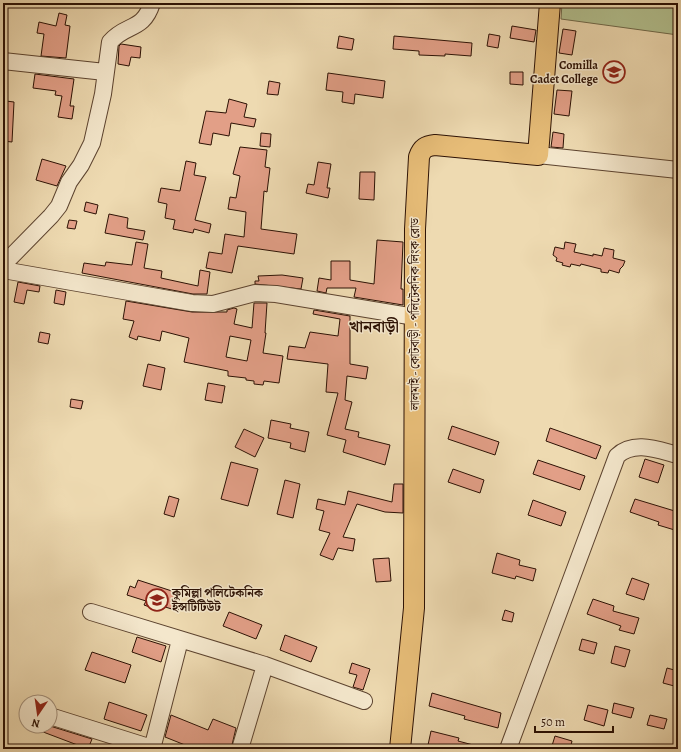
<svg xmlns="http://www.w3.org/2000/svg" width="681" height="752" font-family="Alegreya,'Noto Serif Bengali',serif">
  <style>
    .green { fill: #b3c190; stroke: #70694a }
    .building { fill: #e29f87; stroke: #2c1104; fill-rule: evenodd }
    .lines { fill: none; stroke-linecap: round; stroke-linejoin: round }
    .minor-casing { stroke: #5c432f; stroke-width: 18 }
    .major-casing { stroke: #2c1104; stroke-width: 22 }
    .minor { stroke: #f4e7cc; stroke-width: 16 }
    .major { stroke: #e7bd78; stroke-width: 20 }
    .labels { text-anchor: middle; stroke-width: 3; stroke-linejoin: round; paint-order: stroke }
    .poi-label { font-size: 12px; font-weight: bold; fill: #2c1104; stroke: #f4e7cc; text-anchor: end }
    .street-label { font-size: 12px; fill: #2c1104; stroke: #f4e7cc }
    .district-label { font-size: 16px; font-weight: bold; fill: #2c1104; stroke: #f4e7cc }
  </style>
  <rect width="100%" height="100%" fill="#eedab1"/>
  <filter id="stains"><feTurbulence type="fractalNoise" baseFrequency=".005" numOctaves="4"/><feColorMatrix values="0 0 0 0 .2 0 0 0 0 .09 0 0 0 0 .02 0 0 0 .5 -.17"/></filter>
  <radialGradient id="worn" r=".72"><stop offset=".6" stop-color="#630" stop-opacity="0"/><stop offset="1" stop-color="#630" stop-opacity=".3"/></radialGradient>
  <path class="green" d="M562 3H678V35L561 19Z"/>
  <path class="building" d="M59 13 67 15 65 25 70 26 66 58 41 56 44 34 37 33 39 22 56 26Z
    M512 26 536 30 534 42 510 38Z
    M563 29 576 31 572 55 559 53Z
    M489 34 500 36 498 48 487 46Z
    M339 36 354 39 352 50 337 48Z
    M394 36 472 43 471 56 445 54V56L419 55V51L393 49Z
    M121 44 141 47 140 58 131 57 129 66 118 64 119 46Z
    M510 72H523V85L510 84Z
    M328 73 385 81 383 98 355 94 354 104 342 102 343 92 326 90Z
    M35 74 74 79 70 106H74L72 119 58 117 62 96 55 95 56 91 33 88Z
    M269 81 280 83 278 95 267 94Z
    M557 90 572 91 569 116 554 114Z
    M229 99 247 104 244 117 256 119 254 127 231 123 229 136 213 133 211 145 199 143 206 111 226 113Z
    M6 101 14 102 12 142 3 141V120Z
    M553 132 564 134 563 148 551 147Z
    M261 133 271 134 270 147 260 146Z
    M240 147 267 150 265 167 270 168 267 192 264 191 261 229 297 234 294 254 238 246 232 273 206 268 209 252 222 254 225 234 244 237 246 212 228 209 230 197 236 198 240 176 233 174Z
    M42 159 66 166 57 186 36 180Z
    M186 161 196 163 194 175 206 177 195 220 211 224 209 233 194 229 193 233 173 229 175 220 165 218 167 204 158 202 161 188 180 191Z
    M318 162 331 164 327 188H330L328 198 306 193 308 184 314 185Z
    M360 172H375L374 200 359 199Z
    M86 202 98 205 96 214 84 211Z
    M109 214 128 218 127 228 145 231 143 240 105 233Z
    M69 220 77 221 75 229 67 228Z
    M377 240 403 242 401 289H403V305L354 297 356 288H327L326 293 317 291 319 278 331 280V261H350V280L374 284Z
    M136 242 148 244 144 268 162 271 161 278 198 286 200 270 210 272 207 294H193L82 273 84 263 105 266 106 262 132 265Z
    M565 242 576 244 574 252 593 256V254L602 256 604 248 614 250 613 258 625 261 623 266 620 269 619 273 609 270 608 273 601 272V269L581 264 580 266 571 264 570 267 562 265 563 263 556 261 557 258 553 255 555 247 564 249Z
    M282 275 303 278 301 289 255 284V281H259L258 276Z
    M18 282 40 286 39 292 27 290 24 304 14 302Z
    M56 290 66 292 64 305 54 303Z
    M126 301 192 312H227V310L234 308 237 309 234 324 252 328 254 303H267L265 333H266L263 353 283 356 279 383 264 381 263 385 254 384V381L246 380V378L228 376V371L184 362 189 338 162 331 160 341 138 336 137 340 129 337 134 321 123 319ZM230 336 251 340 247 361 226 357Z
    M314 310 350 316V364L368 367 366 379 347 376 345 400 352 402 345 429 359 432 358 437 390 445 385 465 343 452 346 440 327 435 338 393 326 392 328 364 287 359 289 346 305 348 310 332 338 336 340 319 313 314Z
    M40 332 50 334 48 344 38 342Z
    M148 364 165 368 161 390 143 386Z
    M208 383 225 386 222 403 205 400Z
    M71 399 83 401 81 409 70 407Z
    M271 420 291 424 290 428 309 432 305 452 290 448 291 443 268 438Z
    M452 426 499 442 495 455 448 439Z
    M550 428 601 446 596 459 546 441Z
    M244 429 264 438 255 457 235 447Z
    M645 459 664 465 658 483 639 477Z
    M538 460 585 476 580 490 533 474Z
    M231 462 258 469 248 506 221 499Z
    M453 469 484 480 480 493 448 482Z
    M285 480 300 484 293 518 277 514Z
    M394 484H403V513L385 512 357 504 343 537 355 539 353 551 338 548 333 560 320 555 330 533 319 530 324 511 316 509 318 499 345 505 348 491 392 502Z
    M169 496 179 499 174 517 164 514Z
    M635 499 678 512V531L658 525 659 522 630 512Z
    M533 500 566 512 561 526 528 515Z
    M497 553 520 560 519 565 536 569 533 581 516 576 515 579 492 573Z
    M389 558 391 581 376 582 373 559Z
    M632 578 649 584 644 600 626 594Z
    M138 580 178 593 175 601 181 603 178 611 159 605 158 610 144 605 146 601 127 595 130 586 135 588Z
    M593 599 614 606 613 611 639 618 634 634 619 630 621 626 587 614Z
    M505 610 514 613 512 622 502 620Z
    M229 612 262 625 256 639 223 626Z
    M285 635 317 647 311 662 280 650Z
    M137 637 166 646 161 662 132 652Z
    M582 639 597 643 594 654 579 650Z
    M615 646 630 650 625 667 611 663Z
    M92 652 131 665 125 683 85 670Z
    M352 663 370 669 363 690 353 687 357 675 349 673Z
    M667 668 678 671V687L663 683Z
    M432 693 501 713 498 728 464 719 465 716 429 706Z
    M109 702 147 715 141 731 104 719Z
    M614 703 634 708 631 718 612 713Z
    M588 705 608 710 604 726 584 720Z
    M171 715 208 730 213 719 236 728 231 749H195L165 737Z
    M650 715 667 719 664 729 647 725Z
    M50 726 92 739 88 749 30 727Z
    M431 731 459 738 458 741 477 746V749H444L428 745Z
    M555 736 572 741 570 749H551Z"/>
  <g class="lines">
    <g class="minor-casing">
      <path id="minor" d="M3 61 105 72
        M538 155 678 170
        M3 265 51 216 59 206 69 182 81 165 92 143 103 94 110 42C126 23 143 32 152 3
        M3 270 192 303 213 304 255 293 276 294 415 317
        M91 612 265 665 364 701
        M50 716 155 749
        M152 749 180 640
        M240 749 265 665
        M508 749 617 456C634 440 658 450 678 455"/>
    </g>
    <g class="major-casing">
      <path id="major" d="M400 749 414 608 415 229 419 157C422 148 426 146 435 145L538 155 550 3"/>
    </g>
    <use href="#minor" class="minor"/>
    <use href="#major" class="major"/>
  </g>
  <defs>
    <g id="university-ring" transform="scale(1.15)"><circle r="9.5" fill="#f4e7cc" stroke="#8f2418" stroke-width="1.5"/><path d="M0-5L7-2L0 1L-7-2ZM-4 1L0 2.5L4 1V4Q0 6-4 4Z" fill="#8f2418"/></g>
  </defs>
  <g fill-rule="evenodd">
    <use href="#university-ring" x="614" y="72"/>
    <use href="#university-ring" x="157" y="600"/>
  </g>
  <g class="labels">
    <g class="poi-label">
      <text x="598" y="69">Comilla<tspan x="598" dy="14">Cadet College</tspan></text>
      <text x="172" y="597" text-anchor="start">কুমিল্লা পলিটেকনিক<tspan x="172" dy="14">ইন্সটিটিউট</tspan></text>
    </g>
    <g class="street-label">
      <text transform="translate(415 314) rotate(-90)" y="4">লালমাই - কোটবাড়ী - পলিটেকনিক লিংক রোড</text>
    </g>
    <g class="district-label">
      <text x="374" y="332">খানবাড়ী</text>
    </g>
  </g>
  <rect width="681" height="752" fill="none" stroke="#eedab1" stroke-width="16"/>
  <rect x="4" y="4" width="673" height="744" fill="none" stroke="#2c1104" stroke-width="2"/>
  <rect x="8" y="8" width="665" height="736" fill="none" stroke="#2c1104"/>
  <g transform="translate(38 714) rotate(193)"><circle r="19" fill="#f4e7cc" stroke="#a4917c"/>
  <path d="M0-3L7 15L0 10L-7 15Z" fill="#8f2418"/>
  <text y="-6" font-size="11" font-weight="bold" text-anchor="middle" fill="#2c1104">N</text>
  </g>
  <path d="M535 726v6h78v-6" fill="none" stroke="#2c1104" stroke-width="2"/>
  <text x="541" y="726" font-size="12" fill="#2c1104" stroke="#f4e7cc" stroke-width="3" paint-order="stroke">50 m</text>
  <rect width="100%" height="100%" filter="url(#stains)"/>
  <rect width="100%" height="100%" fill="url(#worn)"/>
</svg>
